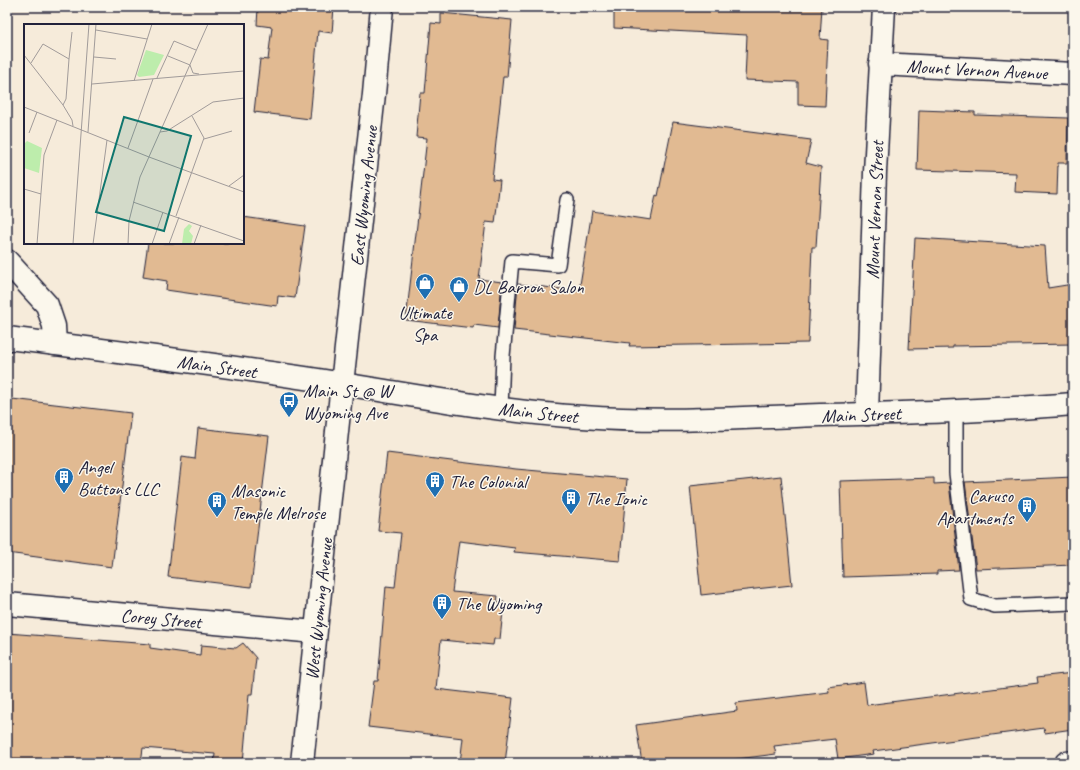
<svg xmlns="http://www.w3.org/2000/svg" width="1080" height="770" font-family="Caveat,sans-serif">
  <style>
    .building { fill: #e1ba92; stroke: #22223b }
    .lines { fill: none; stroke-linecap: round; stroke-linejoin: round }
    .service-casing { stroke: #22223b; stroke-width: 16 }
    .minor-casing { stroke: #22223b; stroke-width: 25 }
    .secondary-casing { stroke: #22223b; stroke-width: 25 }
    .primary-casing { stroke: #22223b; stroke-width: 25 }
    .service { stroke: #fbf7ec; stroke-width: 13 }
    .minor { stroke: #fbf7ec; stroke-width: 22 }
    .secondary { stroke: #fbf7ec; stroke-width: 22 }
    .primary { stroke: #fbf7ec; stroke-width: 22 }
    .labels { text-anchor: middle; stroke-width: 3; stroke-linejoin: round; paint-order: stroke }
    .street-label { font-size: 19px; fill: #22223b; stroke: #fbf7ec }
    .poi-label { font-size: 19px; fill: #22223b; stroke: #fbf7ec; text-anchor: start }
    .inset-road { fill: none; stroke: #a19b9a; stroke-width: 1 }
    .view { fill: #0f766e; fill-opacity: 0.15; stroke: #0f766e; stroke-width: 2 }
    .inset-edge { fill: none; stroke: #22223b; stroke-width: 2 }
  </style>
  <rect width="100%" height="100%" fill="#f6ebda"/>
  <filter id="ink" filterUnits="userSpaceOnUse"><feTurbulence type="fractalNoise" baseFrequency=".025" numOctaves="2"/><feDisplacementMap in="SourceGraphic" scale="8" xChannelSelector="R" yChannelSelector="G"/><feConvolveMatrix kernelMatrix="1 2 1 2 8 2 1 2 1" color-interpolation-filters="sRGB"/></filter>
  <g filter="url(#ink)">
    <path class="building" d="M258 7H334L332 33 318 31 310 119 254 112 260 59 268 60 272 27 257 25Z
      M614 7H822L820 39 828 40 825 106 798 105V82L745 80 747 35 614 28Z
      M441 13 512 20 507 77H503L492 179 500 180 495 223 486 222 479 279 502 282 498 328 474 325 473 328 406 320 427 138 416 137 420 93H425L431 23 441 24Z
      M919 110 975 112V115L1068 118 1067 163H1058L1057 194 1015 192 1016 173 917 170Z
      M673 122 811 140 806 163 821 167 816 247H812L808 343 629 346 630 343 514 330 518 284 579 291 592 211 651 220 656 195 658 196Z
      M243 217 305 226 295 298 278 296 277 306 166 290 167 281 143 277 148 243H243Z
      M915 238 1045 246 1048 288 1073 284V344L953 346V348L909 349Z
      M12 399 131 413 112 567 7 553V443Z
      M198 428 269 436 251 587 168 577 182 457 195 459Z
      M387 453 516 469 627 479 620 561 514 552 515 548 459 541 452 592 498 596 497 602H504L500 639H494L493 645 441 640 436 689 513 698 505 763H460L463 738 368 727 374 681H378L386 586 395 587 401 533 378 531Z
      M781 476 792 585 701 595 690 486Z
      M1073 477V565L976 569 965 482Z
      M934 478V484L949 483 959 570 937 571V574L843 577 840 481Z
      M7 633 150 644V648L200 655 201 645 236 648 243 643 256 658 252 694H249L243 763H214L215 754 143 748 141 763H7Z
      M1073 673V729L1045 733 1044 728 873 751 874 754 838 759 835 739 774 746 776 754 707 763H642L636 725 737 711 736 703 829 692 828 687 864 682 867 705 1038 683 1037 677Z"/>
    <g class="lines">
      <g class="service-casing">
        <path id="service" d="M501 408 503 356 512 261 558 265 567 200
          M956 411V473L971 599 995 606 1073 603"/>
      </g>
      <g class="minor-casing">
        <path id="minor" d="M880 64 1073 74
          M7 261 47 305 54 326 55 344
          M342 384 374 94 382 7
          M867 414 875 172 884 7
          M7 604 315 632
          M1066 763 1073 762"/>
      </g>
      <g class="secondary-casing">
        <path id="secondary" d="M302 763 342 384"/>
      </g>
      <g class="primary-casing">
        <path id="primary" d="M7 338C119 352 232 366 343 384 423 397 503 412 583 417 662 423 742 418 820 415 905 413 989 411 1073 404"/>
      </g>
      <use href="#service" class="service"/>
      <use href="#minor" class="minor"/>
      <use href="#secondary" class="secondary"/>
      <use href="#primary" class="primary"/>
    </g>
  </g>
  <defs>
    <g id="shop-pin" transform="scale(1)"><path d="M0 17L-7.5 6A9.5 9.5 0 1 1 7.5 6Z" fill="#1f6fb2" stroke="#fbf7ec"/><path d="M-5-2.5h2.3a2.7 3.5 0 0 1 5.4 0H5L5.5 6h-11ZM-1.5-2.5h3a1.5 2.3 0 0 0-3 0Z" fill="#fff"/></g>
    <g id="bus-pin" transform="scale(1)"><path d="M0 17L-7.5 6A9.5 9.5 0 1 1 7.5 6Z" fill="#1f6fb2" stroke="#fbf7ec"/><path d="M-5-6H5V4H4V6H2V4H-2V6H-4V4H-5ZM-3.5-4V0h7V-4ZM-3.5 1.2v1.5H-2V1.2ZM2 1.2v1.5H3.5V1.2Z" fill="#fff"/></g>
    <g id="building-pin" transform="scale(1)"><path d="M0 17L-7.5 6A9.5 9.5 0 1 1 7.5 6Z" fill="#1f6fb2" stroke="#fbf7ec"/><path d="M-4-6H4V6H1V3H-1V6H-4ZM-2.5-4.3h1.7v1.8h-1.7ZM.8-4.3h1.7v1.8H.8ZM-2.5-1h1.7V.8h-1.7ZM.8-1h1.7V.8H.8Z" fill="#fff"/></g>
  </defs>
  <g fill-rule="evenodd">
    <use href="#shop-pin" x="425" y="283"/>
    <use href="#shop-pin" x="459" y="286"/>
    <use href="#bus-pin" x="289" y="401"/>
    <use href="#building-pin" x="64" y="477"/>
    <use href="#building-pin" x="435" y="481"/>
    <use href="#building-pin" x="571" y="498"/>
    <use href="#building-pin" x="217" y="501"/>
    <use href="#building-pin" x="1027" y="506"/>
    <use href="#building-pin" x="442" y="603"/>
  </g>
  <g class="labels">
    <g class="street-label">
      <text transform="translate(977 69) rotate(3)" y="7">Mount Vernon Avenue</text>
      <text transform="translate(363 196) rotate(-84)" y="7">East Wyoming Avenue</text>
      <text transform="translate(874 210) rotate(-88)" y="7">Mount Vernon Street</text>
      <text transform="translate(217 366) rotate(8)" y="7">Main Street</text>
      <text transform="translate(538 412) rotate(6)" y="7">Main Street</text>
      <text transform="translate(861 414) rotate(-2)" y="7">Main Street</text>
      <text transform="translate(318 609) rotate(-84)" y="7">West Wyoming Avenue</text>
      <text transform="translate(161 618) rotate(5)" y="7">Corey Street</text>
    </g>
    <g class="poi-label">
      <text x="473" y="293">DL Barron Salon</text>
      <text x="425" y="319" text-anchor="middle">Ultimate<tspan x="425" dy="22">Spa</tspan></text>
      <text x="303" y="397">Main St @ W<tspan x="303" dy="22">Wyoming Ave</tspan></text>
      <text x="78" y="473">Angel<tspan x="78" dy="22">Buttons LLC</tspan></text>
      <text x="449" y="488">The Colonial</text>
      <text x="231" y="497">Masonic<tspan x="231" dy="22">Temple Melrose</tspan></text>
      <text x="1013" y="502" text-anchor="end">Caruso<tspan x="1013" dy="22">Apartments</tspan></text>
      <text x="585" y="505">The Ionic</text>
      <text x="456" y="610">The Wyoming</text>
    </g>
  </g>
  <g transform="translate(24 24)">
    <rect width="220" height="220" fill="#f6ebda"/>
    <path d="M122 26 140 31 130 51 115 53 113 51ZM3 117 18 124 15 149 0 144V120ZM165 200 168 202 165 207 169 212 167 220H158L160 205Z" fill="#bdedac"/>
    <path class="inset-road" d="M72 6 123 15M0 31 39 81 48 96 49 102M144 32 166 41 169 49 175 50M70 33 92 35M45 35 48 8M7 39 19 20 45 35 42 75 39 81M133 54 150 17 172 26M110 57 128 0M68 60 220 47M0 83 125 133M64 108 72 0M136 108 143 107 189 78 220 74M5 109 13 88M180 115 208 107M104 124 129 55M125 133 220 168M205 162 220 151M0 165 17 170M109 178 220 217M152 192 180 114 168 92M13 220 20 131 33 96M49 220 65 0M69 220 83 116M104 220 105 197 116 153 184 0M128 220 139 188M145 220 155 193M170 220 177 201"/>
    <path class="view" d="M100 93 167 112 140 207 72 188Z"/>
    <rect width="220" height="220" class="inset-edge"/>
  </g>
  <rect width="1080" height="770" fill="none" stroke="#fbf7ec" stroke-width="24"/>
  <rect x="12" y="12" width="1056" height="746" fill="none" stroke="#22223b" stroke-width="1.5" filter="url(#ink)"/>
</svg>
